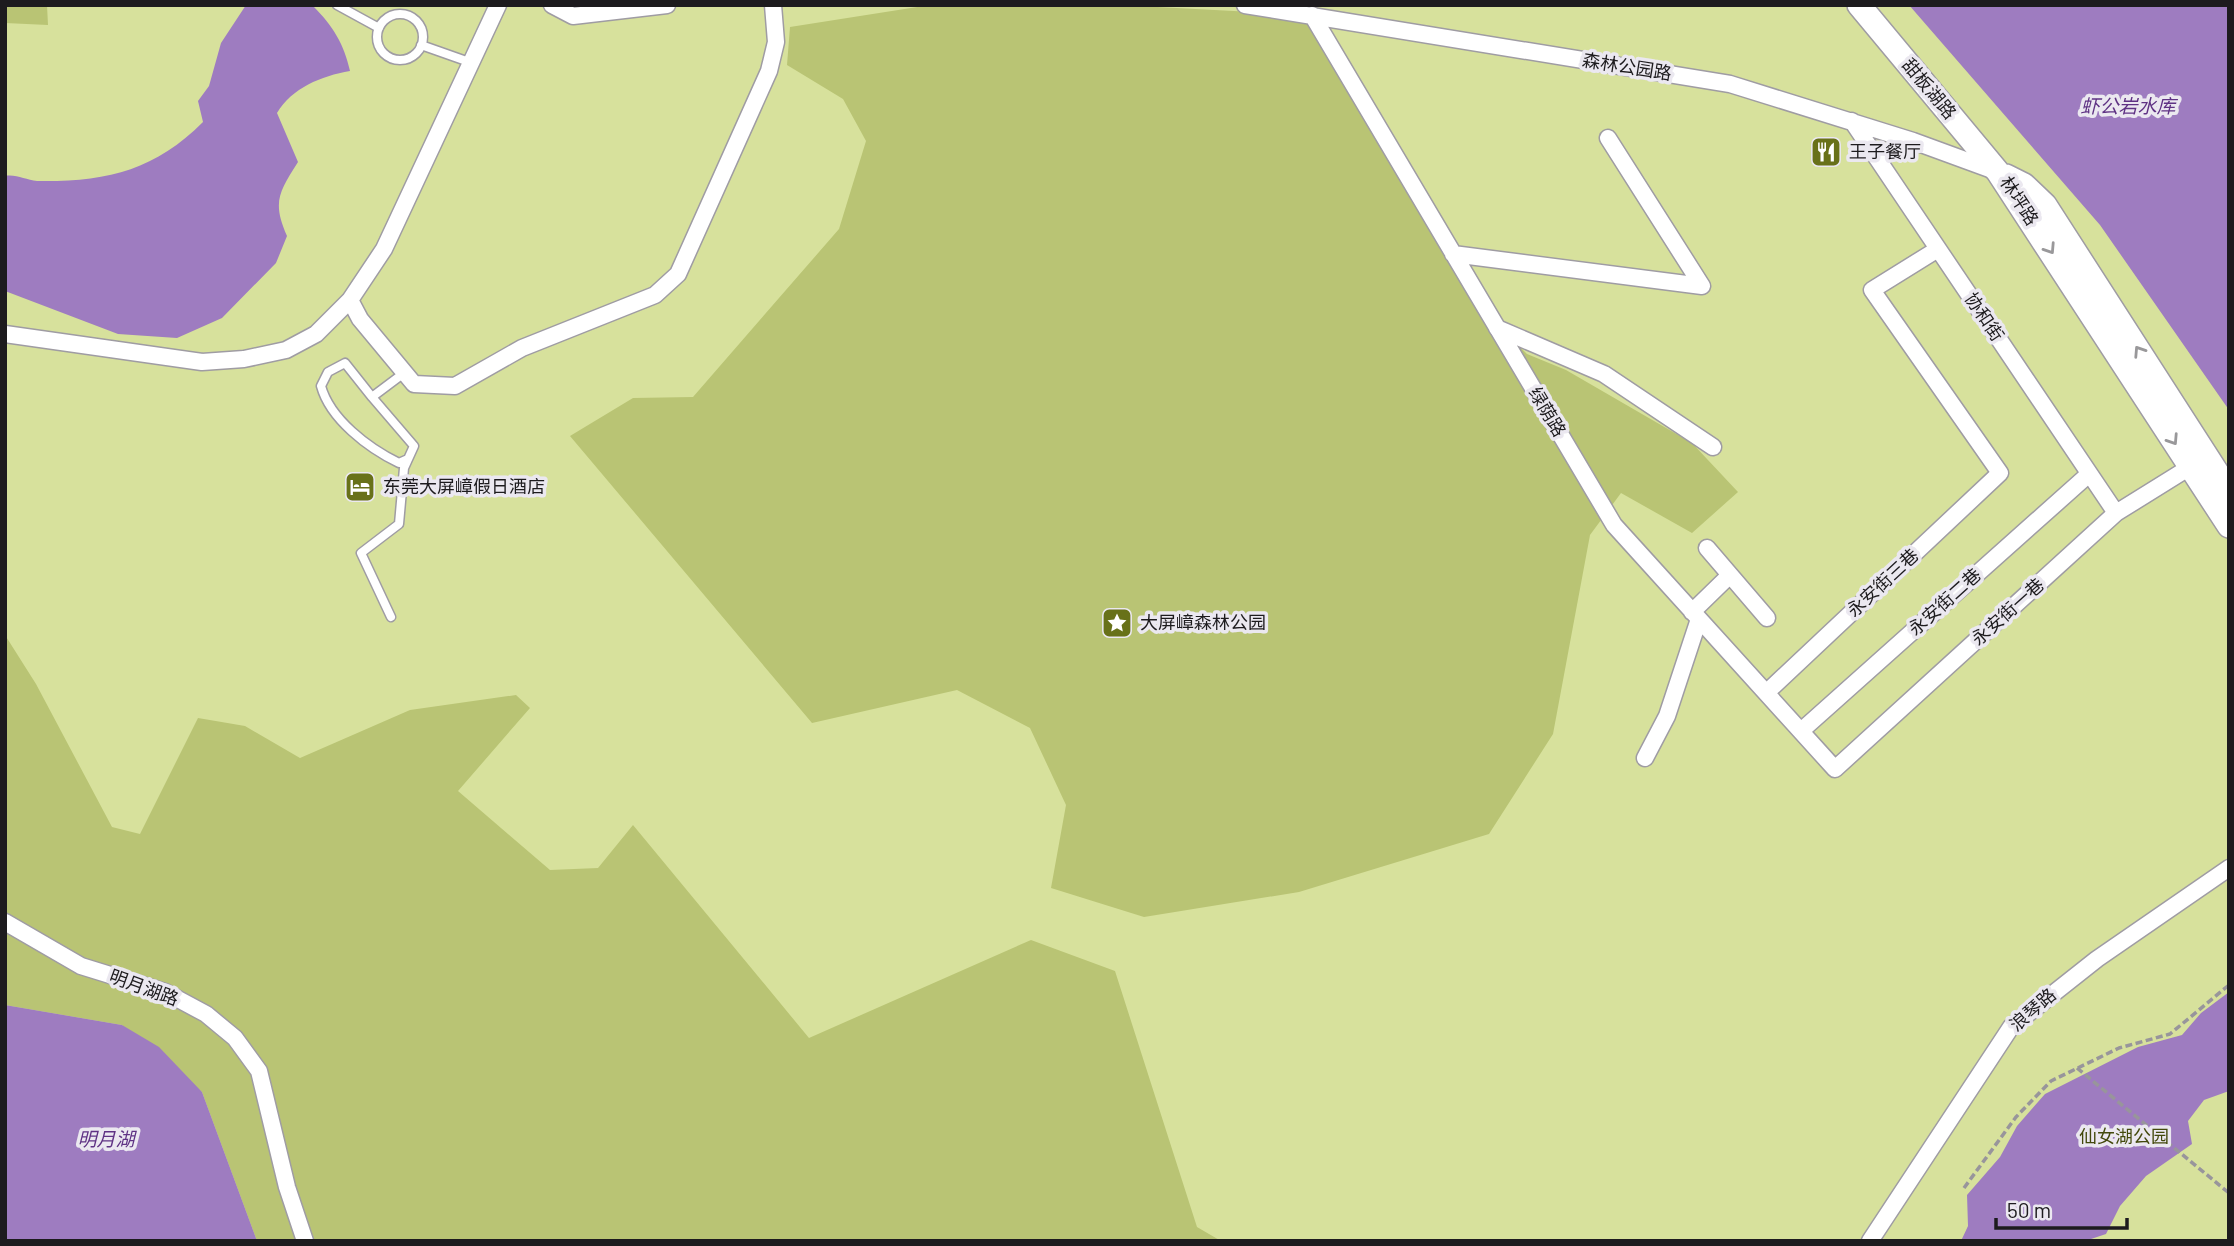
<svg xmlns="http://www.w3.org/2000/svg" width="2234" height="1246" font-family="Barlow,'Noto Sans SC',sans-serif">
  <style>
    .green { fill: #d7e19c }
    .forest { fill: #b9c474 }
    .water { fill: #9e7cc0 }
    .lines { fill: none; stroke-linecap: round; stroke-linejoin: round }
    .lane-casing { stroke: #9f9ca3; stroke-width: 11 }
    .street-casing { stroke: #9f9ca3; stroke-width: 19 }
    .secondary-casing { stroke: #9f9ca3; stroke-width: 26 }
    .path { stroke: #98959b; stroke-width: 3.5; stroke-dasharray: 7 3.5; stroke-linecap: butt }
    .lane { stroke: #fff; stroke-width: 8 }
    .street { stroke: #fff; stroke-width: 16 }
    .secondary { stroke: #fff; stroke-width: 23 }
    .oneway { stroke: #99989a }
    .labels { text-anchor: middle; stroke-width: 7; stroke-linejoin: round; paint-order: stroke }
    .street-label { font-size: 18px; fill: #1d1b1e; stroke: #ebe8f0 }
    .poi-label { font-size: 18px; fill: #1d1b1e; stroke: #ebe8f0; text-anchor: start }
    .park-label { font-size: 18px; fill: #43490c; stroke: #ebe8f0 }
    .water-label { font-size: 19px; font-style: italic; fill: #5f3284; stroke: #ebe8f0 }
  </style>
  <rect width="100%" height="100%" fill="#ebe8f0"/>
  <path class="green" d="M5 5H2229V1241H5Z"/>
  <path class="forest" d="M5 5H47L48 25 5 23Z
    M930 5H1119L1312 15 1483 311 1527 354 1566 370 1692 443 1738 492 1692 533 1621 493 1590 535 1553 734 1489 834 1299 892 1144 917 1051 888 1066 805 1030 728 957 690 812 723 570 436 633 398 693 397 839 229 866 141 843 99 787 65 790 27Z
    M5 635 36 684 112 827 140 834 198 718 245 726 300 758 410 710 516 695 530 708 458 791 550 870 598 868 633 825 809 1038 1031 940 1115 971 1197 1227 1221 1241H257L202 1092 122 1025 5 1005Z"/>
  <path class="water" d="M246 5 313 6C333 26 344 44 350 71 321 76 292 88 277 113L298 162C279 192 272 202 287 236L276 263 222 318 177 338 118 334 5 291V176C16 174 26 180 37 181 106 182 154 171 203 122L198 101 209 86 221 43Z
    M1909 5H2229V410L2100 225Z
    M2229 992V1091L2204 1100 2188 1121 2192 1144 2146 1176 2120 1206 2106 1234 2085 1241H1961L1968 1226 1967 1195 2000 1157 2017 1126 2045 1094 2138 1047 2182 1035 2201 1013Z
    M5 1005 122 1025 159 1047 202 1092 257 1241H5Z"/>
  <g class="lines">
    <g class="lane-casing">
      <path id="lane" d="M337 5 379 28
        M377 37a23 23 0 1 1 46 0a23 23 0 1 1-46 0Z
        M421 45 472 63
        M372 397 345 363 328 372 321 386C330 419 368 448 399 463L408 459
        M391 617 361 553 399 524 404 468 414 446 372 397 404 373"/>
    </g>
    <g class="street-casing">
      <path id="street" d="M552 5 573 16 667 5
        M1245 5 1730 84 1913 141 1995 171
        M1312 15 1614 525 1835 769 2116 513 2190 467
        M1852 121 2116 513
        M1453 254 1702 286 1608 138
        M350 300 360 319 414 384 455 386 522 348 655 295 678 274 769 71 776 42 773 5
        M1497 328 1604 374 1713 447
        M5 334 202 362 244 359 286 350 316 334 350 300 384 249 498 5
        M1707 548 1767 618
        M1692 612 1730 575
        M1766 693 2000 473 1872 290 1938 249
        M1801 731 2089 474
        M1645 758 1667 716 1699 619
        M5 922 81 966 165 992 206 1014 235 1038 259 1071 287 1187 305 1241
        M1870 1241 2011 1027 2097 959 2229 868"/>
    </g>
    <g class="secondary-casing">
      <path id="secondary" d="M1859 5 1998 172 2229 526
        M2006 176 2024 185 2045 205 2229 491"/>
    </g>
    <path class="path" d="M2077 1068 2229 1193
      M1964 1188 2016 1117 2051 1081 2119 1048 2170 1034 2229 985"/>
    <use href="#lane" class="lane"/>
    <use href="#street" class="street"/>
    <use href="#secondary" class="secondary"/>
  </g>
  <defs><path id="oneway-chevron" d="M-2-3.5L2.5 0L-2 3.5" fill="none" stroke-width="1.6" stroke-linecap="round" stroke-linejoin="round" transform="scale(1.75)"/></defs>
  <g class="oneway">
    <use href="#oneway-chevron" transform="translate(2050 249) rotate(57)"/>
    <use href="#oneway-chevron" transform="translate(2139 351) rotate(-123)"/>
    <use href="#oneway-chevron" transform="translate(2173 440) rotate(57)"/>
  </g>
  <defs>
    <g id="restaurant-square" transform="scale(1.575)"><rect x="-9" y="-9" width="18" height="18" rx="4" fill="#687119" stroke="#ebe8f0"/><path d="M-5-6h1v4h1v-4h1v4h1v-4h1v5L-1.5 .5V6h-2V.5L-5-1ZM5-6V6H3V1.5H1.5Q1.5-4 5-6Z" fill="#fff"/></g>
    <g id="hotel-square" transform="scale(1.575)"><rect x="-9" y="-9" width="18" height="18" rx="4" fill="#687119" stroke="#ebe8f0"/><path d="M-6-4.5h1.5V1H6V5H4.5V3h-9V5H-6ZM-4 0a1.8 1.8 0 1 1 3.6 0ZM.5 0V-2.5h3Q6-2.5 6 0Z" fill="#fff"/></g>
    <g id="sight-square" transform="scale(1.575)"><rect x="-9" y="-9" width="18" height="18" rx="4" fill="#687119" stroke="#ebe8f0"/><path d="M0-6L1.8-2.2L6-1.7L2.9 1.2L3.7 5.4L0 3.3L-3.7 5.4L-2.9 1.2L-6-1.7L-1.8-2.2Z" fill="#fff"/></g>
  </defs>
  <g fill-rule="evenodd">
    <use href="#restaurant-square" x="1826" y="152"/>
    <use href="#hotel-square" x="360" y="487"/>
    <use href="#sight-square" x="1117" y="623"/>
  </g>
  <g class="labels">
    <g class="street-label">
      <text transform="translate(1627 67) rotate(9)" y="6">森林公园路</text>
      <text transform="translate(1929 89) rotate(50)" y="6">甜板湖路</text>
      <text transform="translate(2019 201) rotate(57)" y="6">林坪路</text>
      <text transform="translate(1984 317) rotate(56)" y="6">协和街</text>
      <text transform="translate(1547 412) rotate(59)" y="6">绿荫路</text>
      <text transform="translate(1883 583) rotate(-43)" y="6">永安街三巷</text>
      <text transform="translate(1945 602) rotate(-42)" y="6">永安街二巷</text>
      <text transform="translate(2008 612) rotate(-42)" y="6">永安街一巷</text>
      <text transform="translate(144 988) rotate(20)" y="6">明月湖路</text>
      <text transform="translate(2033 1010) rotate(-41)" y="6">浪琴路</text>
    </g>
    <g class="poi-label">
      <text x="1849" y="158">王子餐厅</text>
      <text x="383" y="493">东莞大屏嶂假日酒店</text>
      <text x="1140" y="629">大屏嶂森林公园</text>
    </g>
    <g class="park-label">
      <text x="2124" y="1143">仙女湖公园</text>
    </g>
    <g class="water-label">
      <text x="2128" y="113">虾公岩水库</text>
      <text x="106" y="1146">明月湖</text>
    </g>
  </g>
  <rect width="2234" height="1246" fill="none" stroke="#1d1b1e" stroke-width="14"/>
  <path d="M1996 1218v10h131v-10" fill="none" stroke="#1d1b1e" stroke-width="3.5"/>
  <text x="2007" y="1218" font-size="21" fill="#1d1b1e" stroke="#ebe8f0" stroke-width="5" paint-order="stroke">50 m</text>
</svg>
